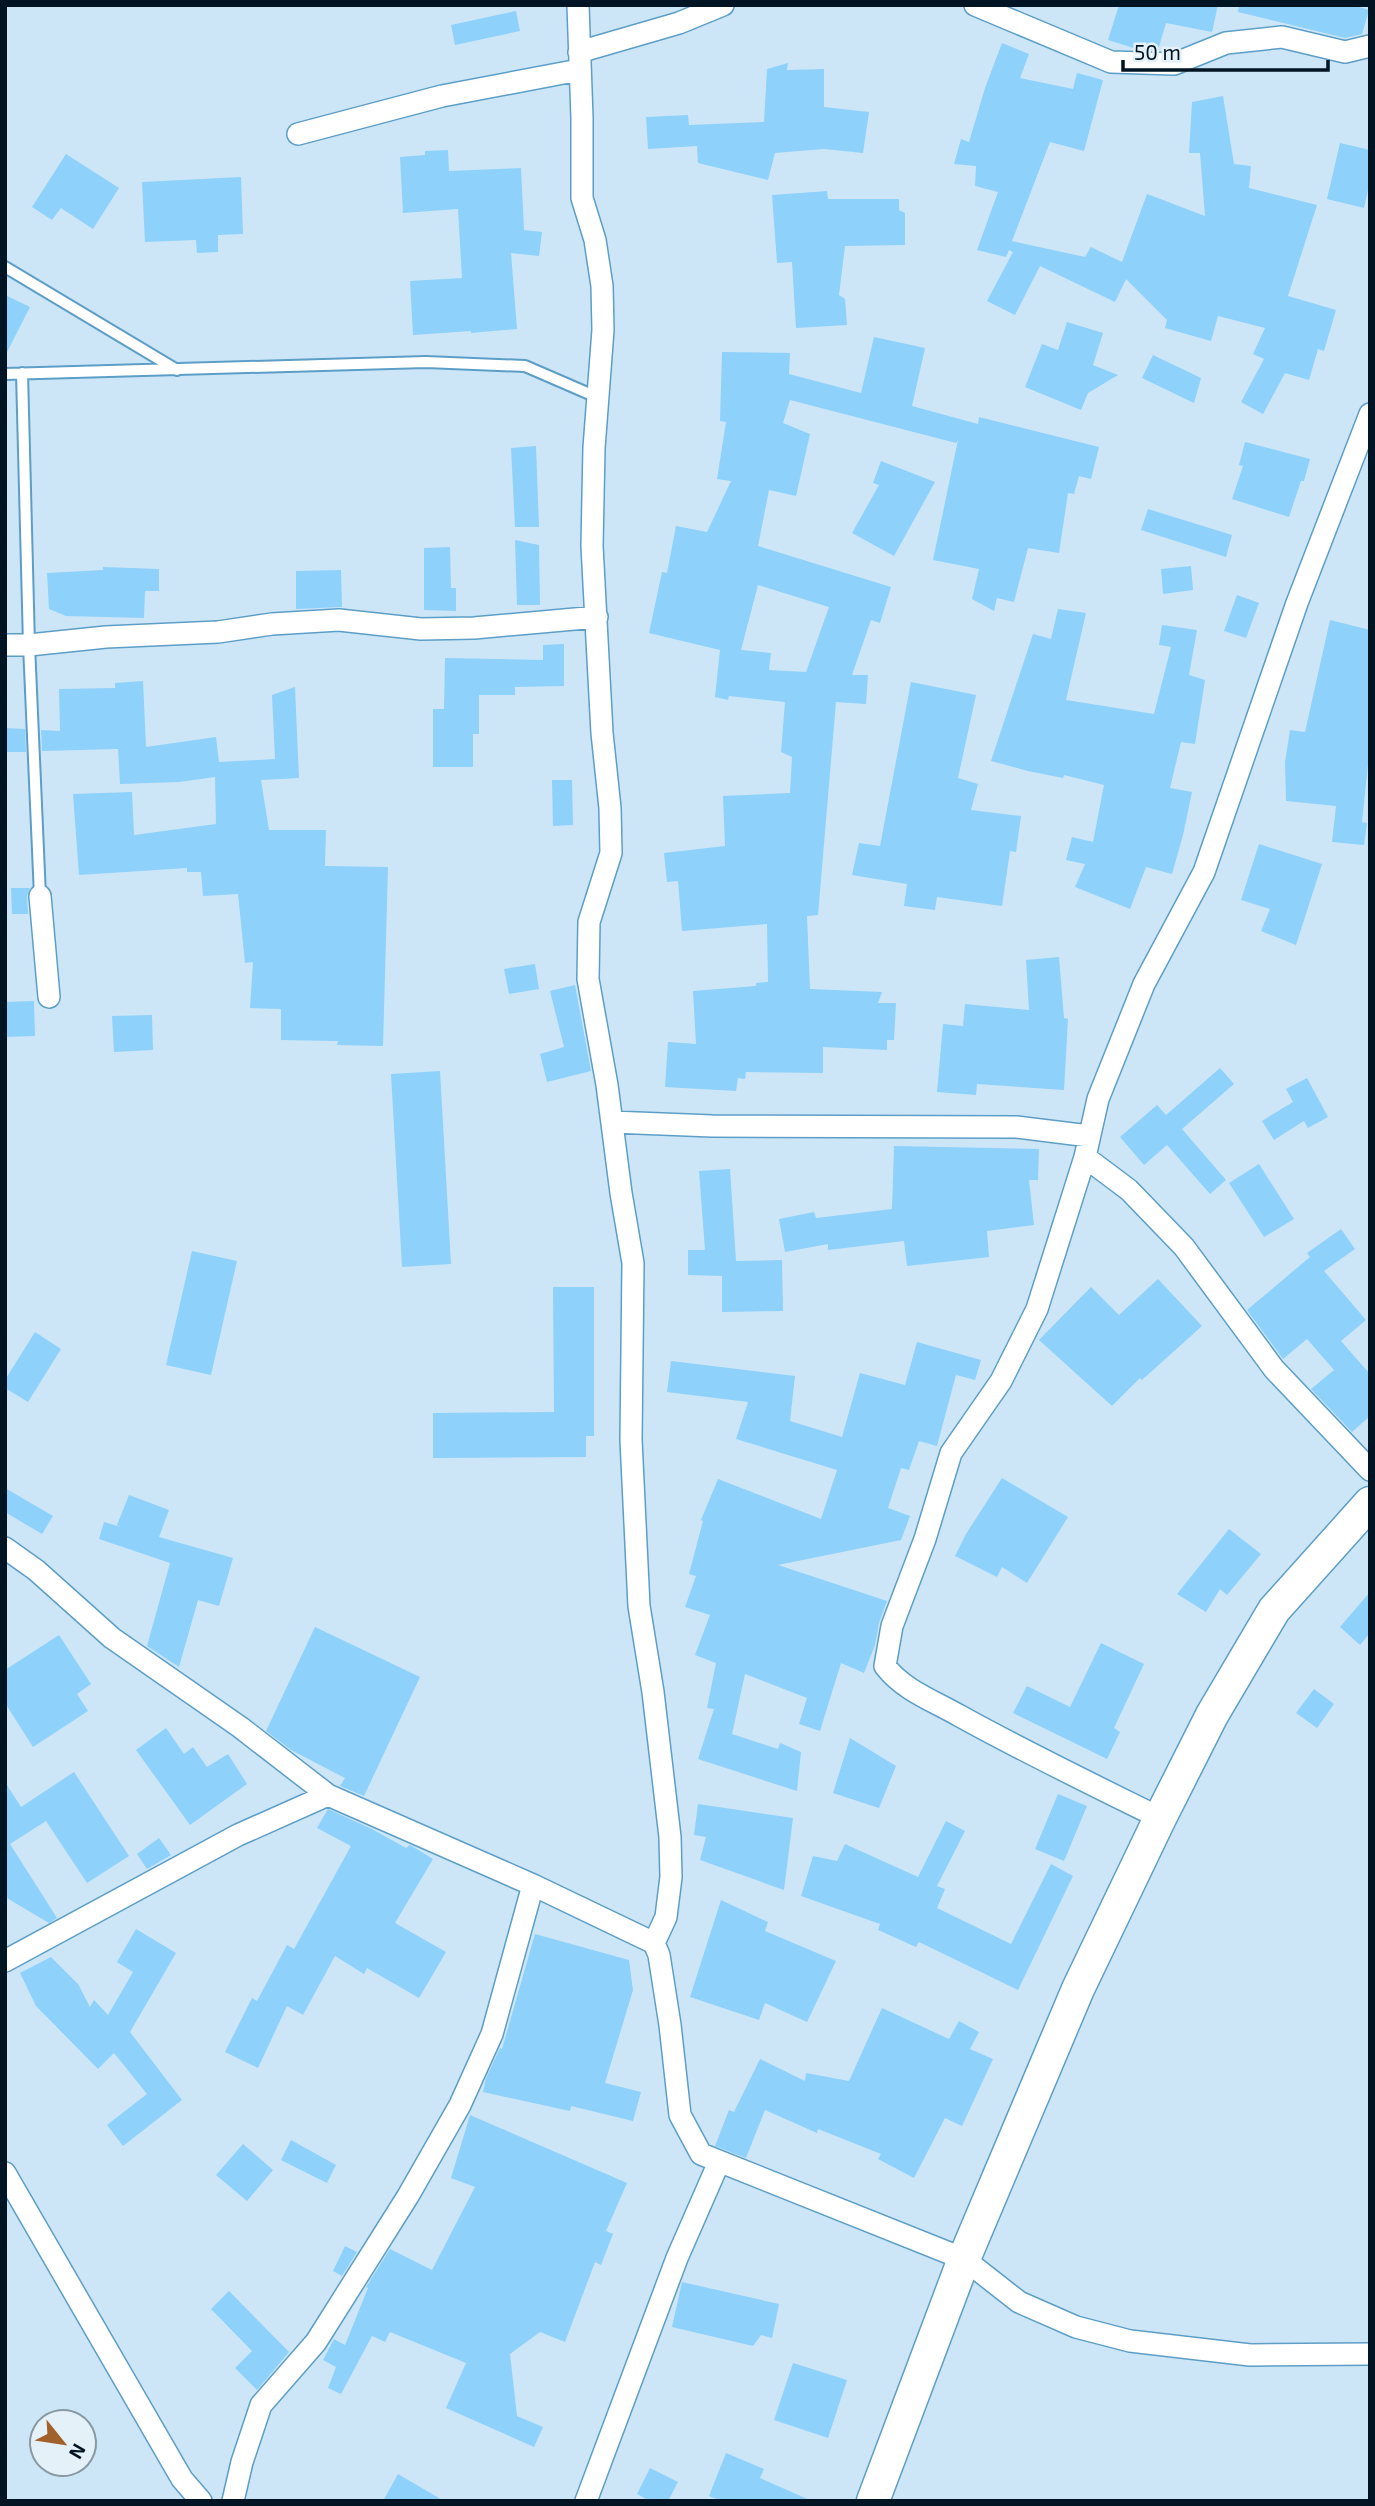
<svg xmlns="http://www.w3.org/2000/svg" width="1375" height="2506" font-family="'Exo 2',sans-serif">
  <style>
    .building { fill: #8ed1fb; fill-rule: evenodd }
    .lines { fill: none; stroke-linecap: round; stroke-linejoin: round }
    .service-casing { stroke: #5c9ec7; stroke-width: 14 }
    .minor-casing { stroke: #5c9ec7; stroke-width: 24 }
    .secondary-casing { stroke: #5c9ec7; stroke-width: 35 }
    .service { stroke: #fff; stroke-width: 10 }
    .minor { stroke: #fff; stroke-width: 21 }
    .secondary { stroke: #fff; stroke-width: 32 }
  </style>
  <rect width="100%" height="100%" fill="#cce6f7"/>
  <path class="building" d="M1119 5H1218L1212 32 1166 23 1158 50H1140L1108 40Z
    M1239 5H1353L1369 10 1362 34 1345 38 1238 12Z
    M516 11 520 31 455 45 451 25Z
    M1002 43 1029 54 1020 78 1073 89 1077 73 1103 80 1084 151 1050 142 1012 241 1085 257 1091 247 1122 262 1147 194 1205 216 1200 153H1189L1192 102 1223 96 1234 164 1251 166 1249 188 1317 205 1288 296 1336 310 1324 351 1318 349 1309 380 1285 373 1263 414 1241 402 1264 359 1253 354 1265 328 1218 316 1211 341 1165 328 1167 320 1126 279 1115 302 1040 266 1015 315 987 301 1013 252 1009 250 1006 257 977 250 998 192 975 186 976 166 954 164 961 139 969 142 985 88Z
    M788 63 787 70 824 69V107L869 112 863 153 824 149 775 153 768 180 698 163 697 146 648 149 646 117 688 115 689 125 764 122 767 69Z
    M1340 143 1370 150V181L1364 208 1327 199Z
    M448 150 449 171 521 168 524 230 542 232 539 256 511 253 517 329 471 333V331L413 335 410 281 462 278 458 209 403 213 400 157 425 155V151Z
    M66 154 119 188 93 229 61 208 52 220 32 207Z
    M241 177 243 234 218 235V252L197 253 196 240 145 242 142 182Z
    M827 191 828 199H899V210L905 213V245L845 246 839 295 845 299 847 325 796 328 792 262 777 263 772 195Z
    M5 295 30 307 5 356Z
    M1067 322 1103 333 1093 365 1118 375 1088 393 1081 410 1025 387 1042 344 1058 350Z
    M874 337 925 348 912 406 978 424 979 417 1099 447 1091 479 1079 476 1074 494 1068 493 1059 553 1028 548 1014 602 997 598 994 611 972 599 979 569 933 560 958 440 956 443 790 400 783 423 810 434 796 496 769 490 758 546 891 587 880 623 871 620 852 675H868L866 704 836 702 818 915 807 916 810 989 882 992 878 1003H896L894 1040H887V1050L823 1047V1073L746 1072 745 1079 738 1078 736 1091 665 1087 668 1042 696 1044 693 991 756 986V983L768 982 767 924 682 931 678 881 667 882 664 853 725 846 723 796 790 793 792 757 781 752 785 702 729 696 728 700 715 697 720 650 649 633 662 572 667 573 676 526 707 532 731 481 717 479 726 422 720 421 722 352 790 353 789 374 861 393ZM758 585 829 607 806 672 769 670 771 653 741 650Z
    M1153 355 1201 378 1194 403 1142 378Z
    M1245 442 1310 459 1304 481H1301L1289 517 1232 499 1243 466 1239 465Z
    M536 446 539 527H515L511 448Z
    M881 461 935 482 894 556 852 533 879 485 873 483Z
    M1148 509 1232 535 1226 557 1141 530Z
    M515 540 539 545 540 605H517Z
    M450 547 451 588H456V611L424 610V548Z
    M1191 566 1193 590 1163 594 1161 569Z
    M103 567 159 569V591H145L144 618 66 616 49 609 47 573 103 570Z
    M341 570 342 607 296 609V571Z
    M1237 595 1259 603 1246 638 1224 631Z
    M1058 609 1086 613 1066 700 1154 714 1171 647 1159 645 1162 625 1197 630 1189 675 1205 680 1195 744 1181 742 1170 788 1192 792 1183 835 1172 874 1146 867 1130 909 1075 887 1085 864 1066 860 1072 837 1093 842 1104 785 1064 775 1063 778 1028 771 991 761 1033 634 1051 639Z
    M1330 620 1370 630V745L1362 822 1367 823 1364 845 1332 842 1336 806 1286 801 1285 762 1290 730 1305 732Z
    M564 644V686L515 687V695H479V734H473V767H433V709H444L445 658 543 660V645Z
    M143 681 146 747 216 737 219 762 275 759 272 695 295 687 299 778 261 780 269 830H326L325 866 388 867 383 1046 337 1045 338 1041 281 1040V1009L250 1008 253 962 245 963 238 894 203 896 201 872H187V868L79 875 73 794 132 792 134 835 216 824 215 777 179 782 120 784 118 749 42 751 41 730 60 731 59 689 115 688V683Z
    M911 682 976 695 958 778 978 784 971 810 1021 816 1016 852 1010 851 1002 906 937 897 935 910 904 906 907 884 852 875 859 843 880 846Z
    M5 728 25 729 26 752H5Z
    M552 780H572L573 825 553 826Z
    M1259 844 1322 864 1296 945 1261 931 1270 909 1241 900Z
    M11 888H30L27 896 28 914H12Z
    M1059 957 1064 1018 1068 1019 1064 1090 977 1084 976 1095 937 1092 943 1024 963 1026 965 1004 1029 1010 1026 960Z
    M535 964 539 989 509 994 504 969Z
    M575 985 591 1071 547 1082 540 1054 564 1047 550 991Z
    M34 1001 35 1036 5 1037V1002Z
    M152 1015 153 1050 114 1052 112 1016Z
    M1220 1068 1234 1084 1182 1129 1226 1180 1210 1194 1167 1145 1144 1165 1120 1137 1157 1105 1166 1115Z
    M440 1071 451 1264 402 1267 391 1074Z
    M1307 1078 1328 1117 1308 1128 1304 1121 1274 1140 1262 1121 1293 1102 1286 1089Z
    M894 1146 1039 1149 1038 1180H1029L1034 1225 987 1231 989 1257 907 1266 904 1241 828 1250V1244L785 1252 779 1219 814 1212 816 1218 892 1209Z
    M1259 1164 1294 1219 1264 1237 1229 1183Z
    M730 1169 736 1261 782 1260 783 1311 722 1312V1276L688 1275V1250H705L699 1171Z
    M1341 1229 1355 1249 1324 1271 1366 1320 1341 1341 1370 1374V1416L1352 1432 1311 1389 1334 1370 1307 1339 1283 1359 1247 1310 1310 1257 1307 1253Z
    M192 1251 237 1261 211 1375 166 1365Z
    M1158 1279 1202 1326 1142 1380 1140 1378 1112 1406 1039 1340 1091 1287 1119 1315Z
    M553 1287H594V1436H586V1457L433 1458V1413L554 1412Z
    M35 1332 61 1349 28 1402 5 1388V1380Z
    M917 1342 981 1360 975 1380 956 1375 937 1446 919 1441 909 1470 901 1468 888 1508 910 1516 901 1540 778 1565 887 1601 879 1623 875 1645 864 1673 841 1663 820 1731 799 1724 807 1698 745 1674 732 1734 778 1749 780 1743 801 1752 797 1791 698 1759 714 1709 707 1708 716 1663 695 1655 710 1615 685 1607 696 1576 689 1574 703 1521 701 1520 718 1479 821 1519 837 1470 736 1439 748 1402 667 1392 671 1361 795 1376 790 1421 842 1437 860 1373 905 1385Z
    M1002 1478 1068 1517 1027 1583 1002 1567 997 1577 955 1556 966 1534Z
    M5 1488 53 1516 42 1534 5 1512Z
    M129 1495 169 1510 159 1537 233 1558 219 1606 198 1600 179 1667 147 1646 170 1563 99 1539 104 1522 121 1527 117 1525Z
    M1229 1529 1261 1554 1227 1595 1220 1589 1206 1612 1177 1594Z
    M1370 1592V1633L1360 1645 1340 1627Z
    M315 1627 420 1677 364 1796 340 1786 345 1778 291 1750 266 1731Z
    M59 1635 91 1684 77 1694 88 1711 33 1747 5 1703V1670Z
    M1101 1643 1144 1664 1114 1728 1120 1732 1107 1759 1013 1713 1027 1686 1070 1707Z
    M1314 1689 1334 1704 1317 1728 1296 1713Z
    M166 1728 184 1754 193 1747 207 1767 228 1754 247 1784 190 1825 136 1750Z
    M850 1738 896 1766 879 1808 833 1793Z
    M74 1772 129 1856 87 1883 46 1821 10 1844 57 1918 49 1923 5 1897V1782L21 1807Z
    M1058 1794 1087 1806 1064 1861 1035 1849Z
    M698 1804 793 1818 784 1890 700 1860 706 1837 694 1835Z
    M328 1809 372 1829 406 1848 410 1845 433 1859 395 1923 446 1952 419 1998 367 1968 364 1974 335 1956 303 2015 287 2006 258 2068 225 2052 252 1998 257 2001 287 1945 294 1949 351 1846 317 1828Z
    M946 1821 965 1831 937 1886 945 1889 937 1908 1011 1944 1051 1864 1073 1876 1018 1990 919 1942 916 1947 878 1930 880 1924 801 1896 813 1856 837 1861 845 1844 918 1877Z
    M159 1838 171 1855 147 1869 137 1854Z
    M721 1900 768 1922 765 1931 836 1961 807 2022 765 2003 759 2020 690 1997Z
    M136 1929 176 1953 130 2032 182 2100 123 2146 107 2125 147 2094 114 2053 98 2069 36 2006 20 1973 51 1957 78 1984 90 2007 94 2000 108 2015 133 1972 117 1962Z
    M535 1934 629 1960 633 1990 605 2083 641 2092 633 2121 571 2106 570 2111 483 2092 486 2078 500 2048 502 2049Z
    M882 2008 949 2039 959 2021 979 2032 970 2049 993 2059 962 2126 945 2118 914 2178 878 2159 881 2154 818 2129 817 2133 765 2110 746 2158 715 2146 729 2110 734 2112 760 2059 805 2081 806 2073 849 2081Z
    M470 2115 627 2183 606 2231 613 2234 601 2265 595 2262 565 2342 540 2332 510 2354 517 2416 543 2427 534 2447 446 2408 466 2363 390 2332 385 2342 372 2336 341 2394 328 2388 336 2367 323 2360 334 2339 345 2345 368 2288 366 2287 390 2249 432 2270 475 2187 451 2178Z
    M291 2140 336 2165 327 2183 281 2160Z
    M243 2144 273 2170 247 2201 216 2175Z
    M345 2246 357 2252 342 2276 333 2271Z
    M682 2282 779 2304 772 2338 761 2335 753 2346 672 2327Z
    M229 2291 289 2352 257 2390 235 2368 252 2351 211 2309Z
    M793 2363 847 2380 828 2438 774 2420Z
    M726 2453 764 2469 760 2478 812 2501H722L709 2496Z
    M650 2468 678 2482 668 2501H650L637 2494Z
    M398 2474 444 2501H383Z"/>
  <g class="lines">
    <g class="service-casing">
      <path id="service" d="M5 267 177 370
        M22 373 29 645 40 896
        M5 374 426 362 525 366 599 398"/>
    </g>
    <g class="minor-casing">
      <path id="minor" d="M578 5 582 118V198L595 240 602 286 603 330 594 448 592 546 602 733 610 808 611 853 589 922 588 979 607 1085 621 1193 633 1263 631 1440 639 1606 653 1692 670 1837 671 1877 666 1917 654 1943
        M975 5 1111 62 1174 64 1226 43 1282 37 1345 52 1370 46
        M579 52 679 23 723 5
        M298 134 442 96 579 70
        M5 645H29L106 637 218 632 272 624 339 620 421 629 474 628 597 617
        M40 896 49 997
        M612 1122 712 1126 1016 1127 1089 1136
        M1085 1157 1129 1190 1184 1247 1274 1369 1370 1470
        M5 1548 36 1570 112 1638 240 1727 328 1795
        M1160 1818C1093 1785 1025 1752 960 1716 934 1701 903 1690 885 1666L892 1626 925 1539 951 1453 1001 1381 1037 1309 1085 1157 1098 1099 1144 984 1204 872 1297 603 1370 414
        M5 1961 238 1835 328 1795 533 1885 654 1943 659 1955 670 2025 680 2115 701 2154 964 2259 1019 2302 1076 2327 1130 2341 1250 2355 1370 2354
        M5 2173 182 2479 201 2501
        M233 2501 242 2462 261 2405 316 2342 408 2196 460 2105 492 2034 533 1885
        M586 2501 677 2258 719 2162"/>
    </g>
    <g class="secondary-casing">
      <path id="secondary" d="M873 2501 964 2259 1078 1989 1160 1818 1212 1715 1274 1610 1370 1503"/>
    </g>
    <use href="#service" class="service"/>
    <use href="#minor" class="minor"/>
    <use href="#secondary" class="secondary"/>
  </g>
  <rect width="1375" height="2506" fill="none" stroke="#001423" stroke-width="14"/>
  <g transform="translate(63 2443) rotate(120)"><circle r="33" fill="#e4f1f9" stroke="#8999a3" stroke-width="2"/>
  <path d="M0-5L12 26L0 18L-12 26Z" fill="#a1612b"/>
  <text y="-10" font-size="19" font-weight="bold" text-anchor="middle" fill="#001423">N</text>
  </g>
  <path d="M1123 60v10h205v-10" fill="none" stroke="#001423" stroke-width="3.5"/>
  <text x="1134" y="60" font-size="21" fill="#001423" stroke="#e4f1f9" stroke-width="5" paint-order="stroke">50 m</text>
</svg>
